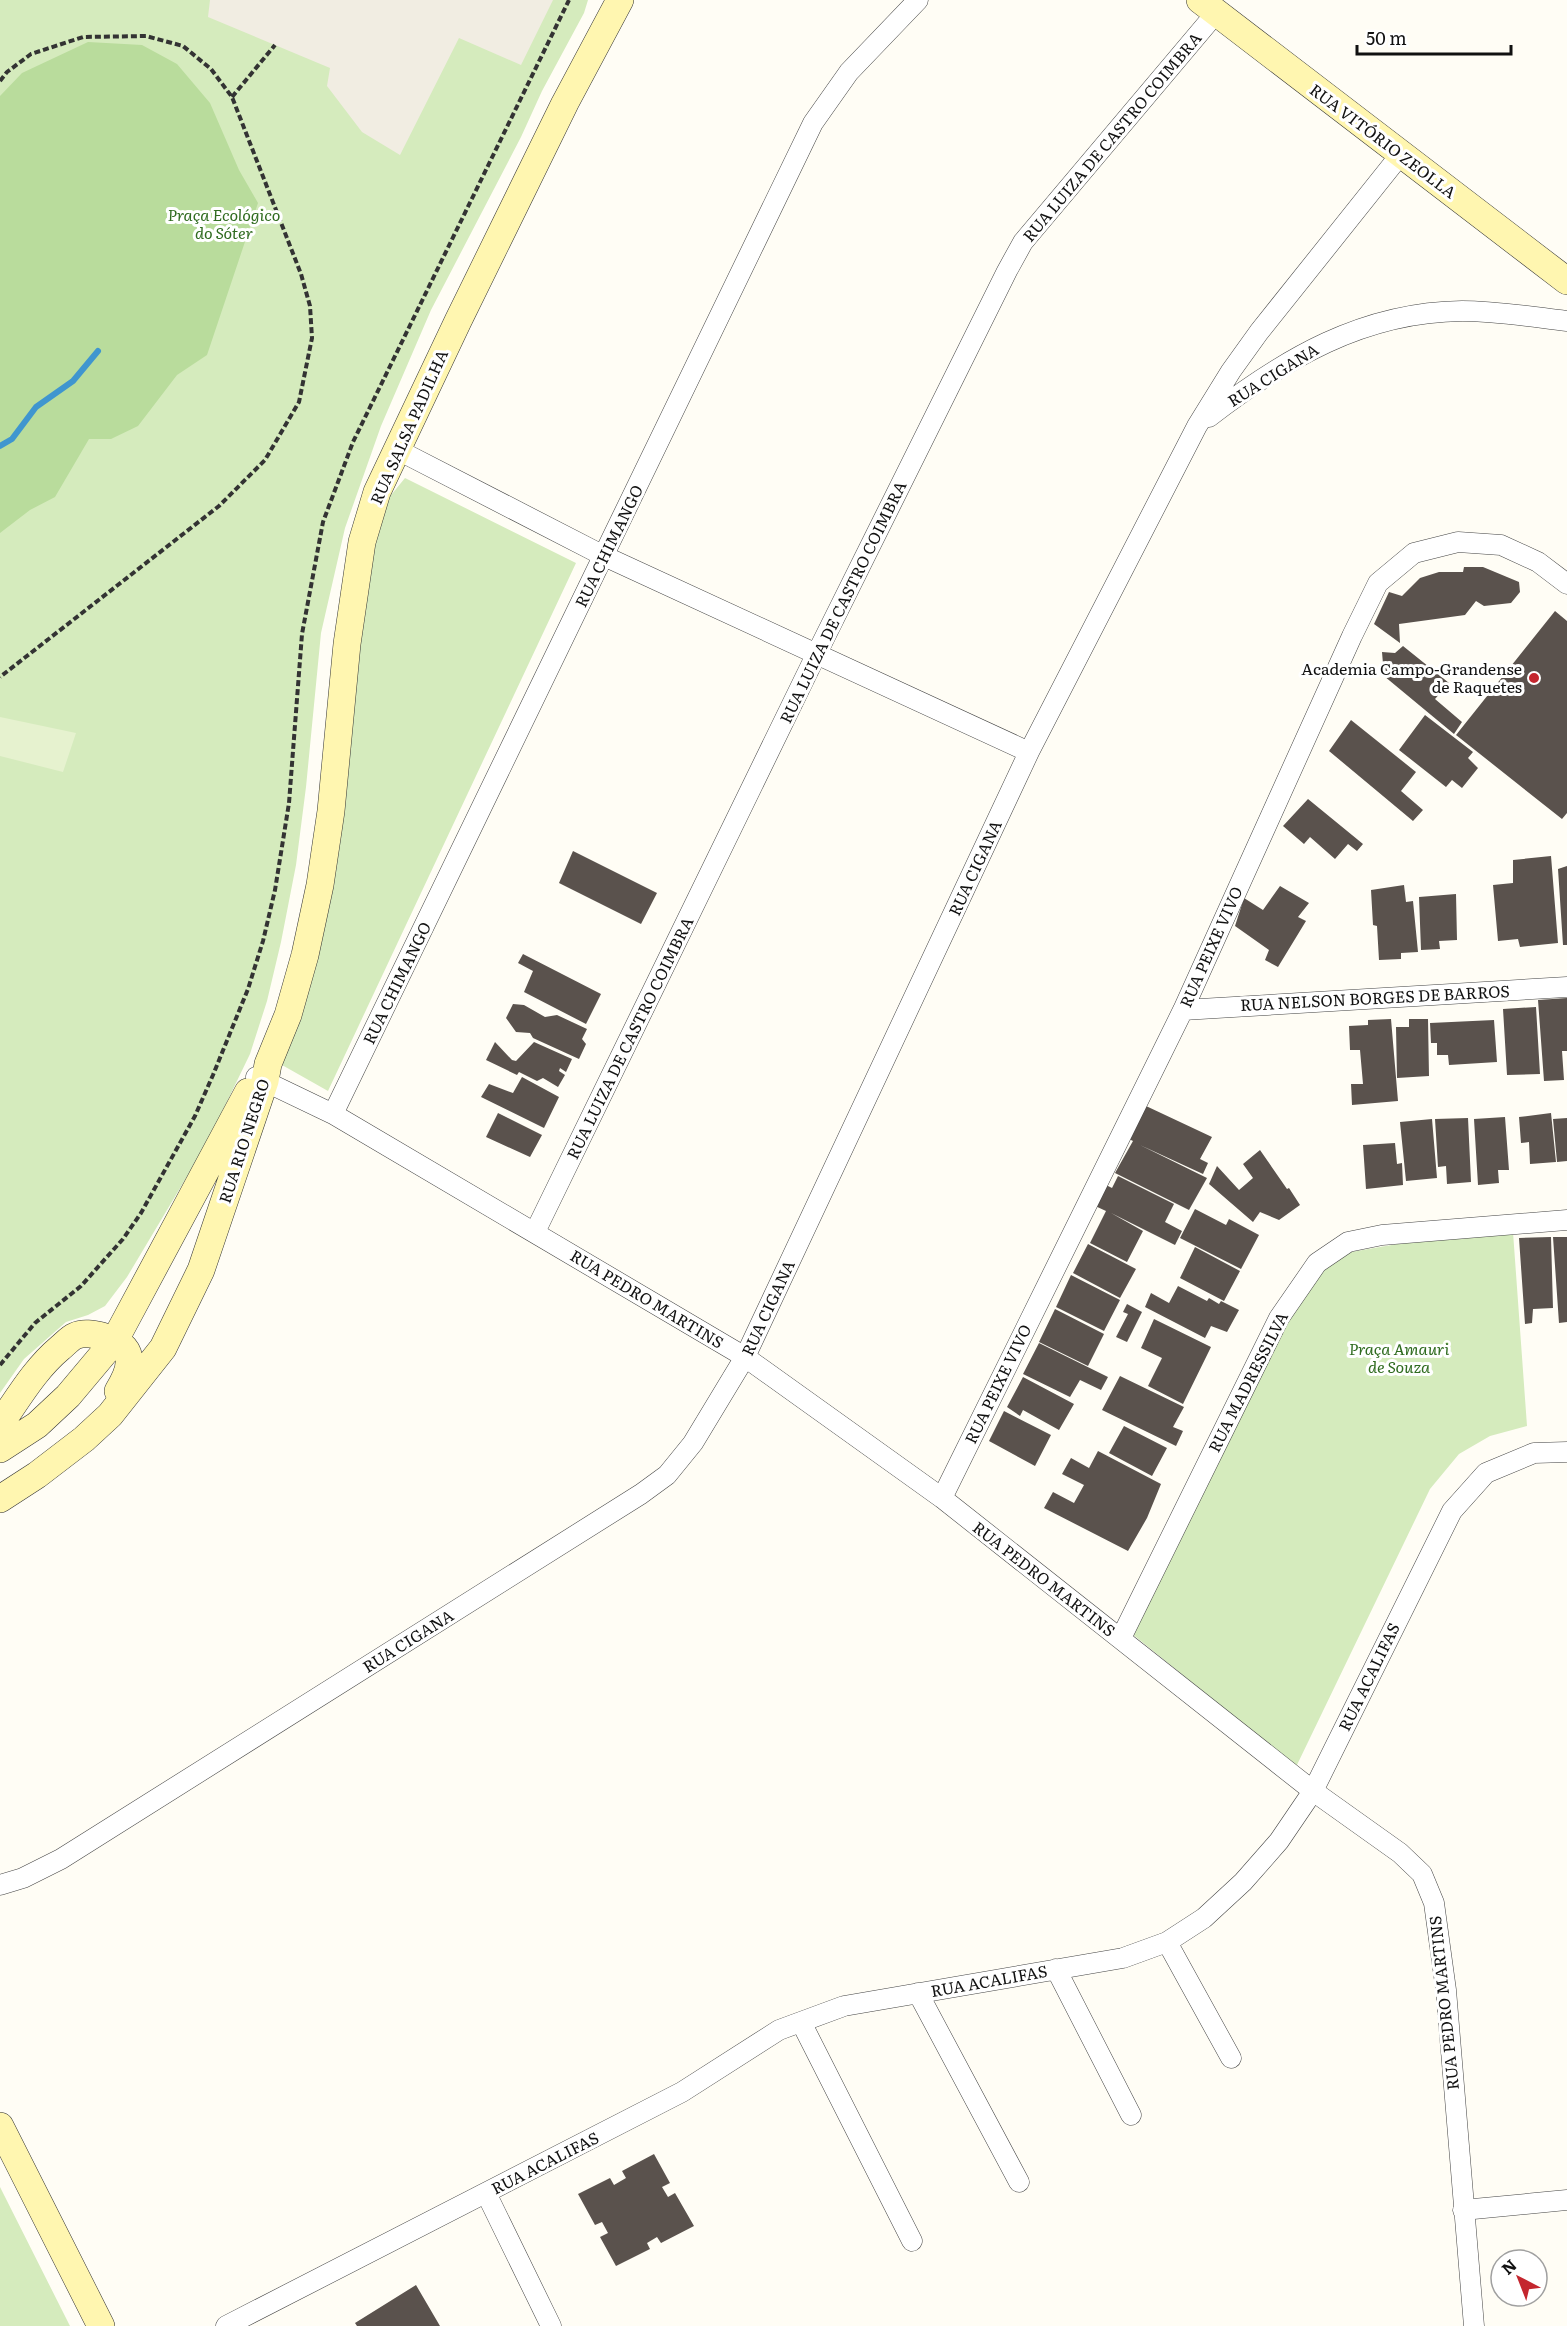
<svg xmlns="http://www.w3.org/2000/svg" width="1567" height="2326" font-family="Literata,serif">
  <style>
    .green { fill: #d5ebbd }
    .forest { fill: #b9dc9c }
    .pitch { fill: #e6f2cf }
    .plaza { fill: #f1ede2 }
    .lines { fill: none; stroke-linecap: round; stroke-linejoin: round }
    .stream { stroke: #3f96cf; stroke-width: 6 }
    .building { fill: #5a524d }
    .street-casing { stroke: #444; stroke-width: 21 }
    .secondary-casing { stroke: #333; stroke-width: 28 }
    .path { stroke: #333; stroke-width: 4; stroke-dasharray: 6 3; stroke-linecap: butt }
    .street { stroke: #fff; stroke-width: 20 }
    .secondary { stroke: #fff6b0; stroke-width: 27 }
    .poi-dot { fill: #c4262e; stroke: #fff; stroke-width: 2 }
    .labels { text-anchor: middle; stroke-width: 6; stroke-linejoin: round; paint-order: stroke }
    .street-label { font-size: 16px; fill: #111; stroke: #fff }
    .park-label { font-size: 16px; font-style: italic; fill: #2f6b1f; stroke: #fff }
    .poi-label { font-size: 16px; fill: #111; stroke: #fff; text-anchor: end }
  </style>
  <rect width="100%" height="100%" fill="#fffdf5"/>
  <path class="green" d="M0 0H588L584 13 542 91 521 137 431 310 381 426 345 528 321 633 306 787 296 865 281 942 267 1001 250 1054 207 1143 127 1277 105 1306 88 1315 66 1322 24 1359 0 1393Z
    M405 478 576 563 328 1091 282 1065 374 543 387 500Z
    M1513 1232 1527 1426 1490 1436 1459 1454 1430 1489 1296 1767 1131 1633 1284 1326 1323 1271 1351 1252 1409 1242Z
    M0 2187 70 2326H0Z"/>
  <path class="forest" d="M88 42 142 45 177 64 210 103 239 170 258 203 207 355 177 375 138 426 111 439H89L55 497 30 510 0 533V96L22 73Z"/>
  <path class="pitch" d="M0 717 76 733 63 772 0 756Z"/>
  <path class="plaza" d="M210 0H553L521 65 459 38 400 155 362 132 327 86 330 68 208 17Z"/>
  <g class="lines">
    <path class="stream" d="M0 446 12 439 36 407 73 381 98 351"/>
  </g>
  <path class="building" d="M1464 567H1483L1519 582 1520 592 1511 603 1484 606 1476 601 1465 615 1399 624 1400 643 1374 624 1389 592 1402 596 1420 578 1439 572H1463Z
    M1555 611 1567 621V813L1562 819 1456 735Z
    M1403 646 1449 683 1435 699 1462 722 1454 734 1384 676 1382 652 1395 653Z
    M1425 715 1473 752 1468 758 1478 768 1462 788 1452 780 1446 787 1399 750Z
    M1351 720 1416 772 1401 791 1423 810 1413 821 1329 751Z
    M1308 799 1363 844 1357 851 1348 844 1335 859 1310 837 1304 844 1283 826Z
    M573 851 657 893 641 924 559 883Z
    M1551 856 1558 943 1520 947 1518 939 1498 941 1493 885 1513 883V860Z
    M1567 866V945H1563L1558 869Z
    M1404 885 1406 902 1413 901 1418 952 1401 953V959L1379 960 1377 926 1373 925 1371 890Z
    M1280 886 1309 903 1298 917 1306 921 1278 967 1265 960 1269 950 1235 926 1244 898 1263 910Z
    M1456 894 1457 940 1439 941 1440 949 1421 950 1419 897Z
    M523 954 601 994 586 1024 524 992 533 971 518 963Z
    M1567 998V1051H1562L1564 1080 1544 1081 1538 1000Z
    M513 1004 524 1005 545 1017 557 1015 587 1029 582 1039 586 1044 579 1059 533 1038 530 1033 516 1032 506 1018Z
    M1536 1007 1540 1074 1507 1075 1503 1009Z
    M1391 1019 1398 1101 1352 1105 1351 1084H1363L1360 1050H1350L1349 1026 1368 1025V1020Z
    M1409 1019H1428L1429 1076 1397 1078 1396 1027H1409Z
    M1494 1020 1497 1062 1449 1065 1448 1055H1437V1043H1431L1430 1023Z
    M495 1042 512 1060 516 1061 534 1042 572 1059 566 1072 560 1068 559 1071 565 1075 558 1087 543 1078 537 1081 519 1072 517 1075 486 1060Z
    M522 1077 559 1097 544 1128 481 1097 489 1084 513 1093Z
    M1146 1106 1212 1137 1200 1159 1208 1163 1203 1174 1140 1145 1207 1178 1189 1210 1115 1173 1133 1141 1129 1139Z
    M498 1113 542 1135 530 1157 486 1137Z
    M1551 1113 1556 1162 1530 1164 1529 1142 1521 1143 1519 1117Z
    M1505 1117 1509 1170H1498L1499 1183 1478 1185 1474 1119Z
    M1468 1118 1471 1182 1447 1184 1446 1166 1438 1167 1435 1119Z
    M1567 1118V1161L1557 1162 1553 1119Z
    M1432 1119 1437 1178 1406 1181 1400 1122Z
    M1395 1143 1397 1164 1402 1163 1403 1185 1366 1189 1363 1145Z
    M1260 1150 1287 1189 1289 1188 1300 1205 1279 1220 1260 1212 1253 1222 1209 1184 1217 1166 1239 1190 1253 1178 1243 1164Z
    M1118 1176 1174 1204 1165 1222 1182 1231 1175 1245 1111 1213 1143 1231 1127 1262 1090 1243 1106 1211 1093 1205 1104 1184 1112 1188Z
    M1195 1209 1226 1225 1229 1219 1259 1235 1241 1269 1180 1238Z
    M1551 1237 1553 1308 1533 1309 1532 1323 1525 1324 1519 1238Z
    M1553 1237H1567V1322L1559 1323Z
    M1088 1244 1136 1269 1120 1298 1073 1273Z
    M1195 1247 1240 1271 1224 1301 1180 1278Z
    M1071 1275 1120 1300 1104 1331 1056 1307Z
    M1178 1286 1207 1301 1209 1298 1219 1304 1221 1301 1239 1310 1227 1332 1211 1326 1205 1338 1145 1307 1151 1293 1169 1303Z
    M1127 1304 1142 1312 1127 1342 1116 1337 1128 1314 1123 1312Z
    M1055 1309 1104 1334 1088 1366 1039 1342Z
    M1154 1319 1211 1347 1183 1404 1148 1386 1162 1358 1141 1348Z
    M1039 1343 1108 1377 1101 1390 1080 1380 1070 1397 1023 1374Z
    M1120 1376 1184 1407 1173 1427 1183 1431 1176 1446 1102 1410Z
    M1023 1377 1074 1404 1059 1430 1023 1410 1020 1416 1007 1407Z
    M1004 1411 1051 1435 1035 1466 989 1441Z
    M1124 1426 1167 1448 1152 1476 1109 1453Z
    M1098 1451 1161 1484 1147 1518 1128 1551 1044 1508 1053 1492 1074 1503 1084 1485 1062 1474 1071 1458 1089 1468Z
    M654 2154 670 2183 662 2187 668 2197 675 2193 694 2226 661 2243 657 2237 647 2243 650 2249 616 2266 600 2237 608 2233 602 2222 595 2225 578 2194 610 2178 614 2185 626 2178 622 2171Z
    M416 2285 440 2326H357L355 2323Z"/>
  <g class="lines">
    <g class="street-casing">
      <path id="street" d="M1209 417C1284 359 1363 312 1462 311 1497 311 1533 317 1567 321
        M396 449 604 556 1029 752
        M1183 1010 1567 987
        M256 1077 333 1114 745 1357 942 1498 1313 1791 1400 1853 1422 1874 1434 1903 1446 1990 1474 2326
        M333 1114 813 123 849 72 918 0
        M535 1232 817 653 1007 271 1023 242 1216 13
        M942 1498 1183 1010 1352 636 1378 583 1414 553 1458 542 1501 545 1538 562 1567 584
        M1121 1638 1279 1318 1317 1263 1348 1242 1382 1235 1567 1220
        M0 1885 23 1878 61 1859 641 1494 667 1475 693 1443 745 1357 1029 752 1197 426 1231 371 1259 332 1401 154
        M1167 1942 1231 2058
        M1056 1969 1131 2115
        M918 1993 1019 2182
        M801 2022 912 2241
        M486 2193 551 2326
        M1463 2210 1567 2200
        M226 2326 682 2092 779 2030 844 2006 1123 1958 1167 1942 1204 1918 1243 1882 1279 1841 1313 1791 1452 1511 1486 1473 1534 1453 1567 1452"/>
    </g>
    <g class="secondary-casing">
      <path id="secondary" d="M1200 0 1567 281
        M0 1424C19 1397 35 1369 60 1348 65 1344 70 1338 75 1336 83 1332 93 1334 102 1336 136 1345 134 1365 118 1391
        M0 1449 37 1425 68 1396 115 1340 248 1092
        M0 1499 37 1475 84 1439 110 1415 163 1348 201 1270 265 1081 268 1064 288 1015 305 955 320 885 331 811 347 644 362 542 377 492 458 321 565 103 620 0
        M0 2126 101 2326"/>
    </g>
    <path class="path" d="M0 81 7 72 31 54 83 37 146 36 183 46 211 69 232 97 301 274 310 306 312 338 299 402 265 460 219 506 0 677
      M232 97 275 45
      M0 1365 35 1323 81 1286 123 1239 141 1213 195 1116 213 1075 248 989 263 941 275 890 289 803 302 634 323 522 353 442 569 0"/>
    <use href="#street" class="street"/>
    <use href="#secondary" class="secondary"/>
  </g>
  <circle class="poi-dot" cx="1534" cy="678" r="6"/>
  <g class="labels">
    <g class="street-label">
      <text transform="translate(1112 137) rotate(-50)" y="6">RUA LUIZA DE CASTRO COIMBRA</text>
      <text transform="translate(1383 141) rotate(37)" y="6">RUA VITÓRIO ZEOLLA</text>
      <text transform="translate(1273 375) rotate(-32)" y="6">RUA CIGANA</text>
      <text transform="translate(409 427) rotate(-66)" y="6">RUA SALSA PADILHA</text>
      <text transform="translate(609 546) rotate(-64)" y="6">RUA CHIMANGO</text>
      <text transform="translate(843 602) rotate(-64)" y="6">RUA LUIZA DE CASTRO COIMBRA</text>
      <text transform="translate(975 868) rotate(-65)" y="6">RUA CIGANA</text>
      <text transform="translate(1211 947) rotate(-66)" y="6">RUA PEIXE VIVO</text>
      <text transform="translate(397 983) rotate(-64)" y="6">RUA CHIMANGO</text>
      <text transform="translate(1375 998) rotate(-3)" y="6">RUA NELSON BORGES DE BARROS</text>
      <text transform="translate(630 1038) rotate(-64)" y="6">RUA LUIZA DE CASTRO COIMBRA</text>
      <text transform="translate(244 1141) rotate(-72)" y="6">RUA RIO NEGRO</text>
      <text transform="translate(647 1299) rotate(31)" y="6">RUA PEDRO MARTINS</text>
      <text transform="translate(768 1308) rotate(-65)" y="6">RUA CIGANA</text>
      <text transform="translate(1248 1382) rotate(-63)" y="6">RUA MADRESSILVA</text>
      <text transform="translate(998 1384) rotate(-64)" y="6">RUA PEIXE VIVO</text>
      <text transform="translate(1044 1579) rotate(38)" y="6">RUA PEDRO MARTINS</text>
      <text transform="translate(408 1641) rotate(-32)" y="6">RUA CIGANA</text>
      <text transform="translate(1369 1677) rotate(-64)" y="6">RUA ACALIFAS</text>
      <text transform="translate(989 1981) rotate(-10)" y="6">RUA ACALIFAS</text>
      <text transform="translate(1444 2003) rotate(-96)" y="6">RUA PEDRO MARTINS</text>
      <text transform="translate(545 2163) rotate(-27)" y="6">RUA ACALIFAS</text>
    </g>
    <g class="park-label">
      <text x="224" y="221">Praça Ecológico<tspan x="224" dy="18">do Sóter</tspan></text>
      <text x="1399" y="1355">Praça Amauri<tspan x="1399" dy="18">de Souza</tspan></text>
    </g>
    <g class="poi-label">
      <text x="1522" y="675">Academia Campo-Grandense<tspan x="1522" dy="18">de Raquetes</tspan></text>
    </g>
  </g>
  <g transform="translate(1519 2278) rotate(318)"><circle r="28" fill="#ffffff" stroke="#a0a0a0" stroke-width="1.5"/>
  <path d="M0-4.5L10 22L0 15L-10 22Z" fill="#c4262e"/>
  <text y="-9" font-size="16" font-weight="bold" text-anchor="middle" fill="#111111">N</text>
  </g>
  <path d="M1357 45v9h154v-9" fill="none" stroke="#111111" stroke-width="3"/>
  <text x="1366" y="45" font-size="18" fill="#111111" stroke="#ffffff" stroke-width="4.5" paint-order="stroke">50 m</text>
</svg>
